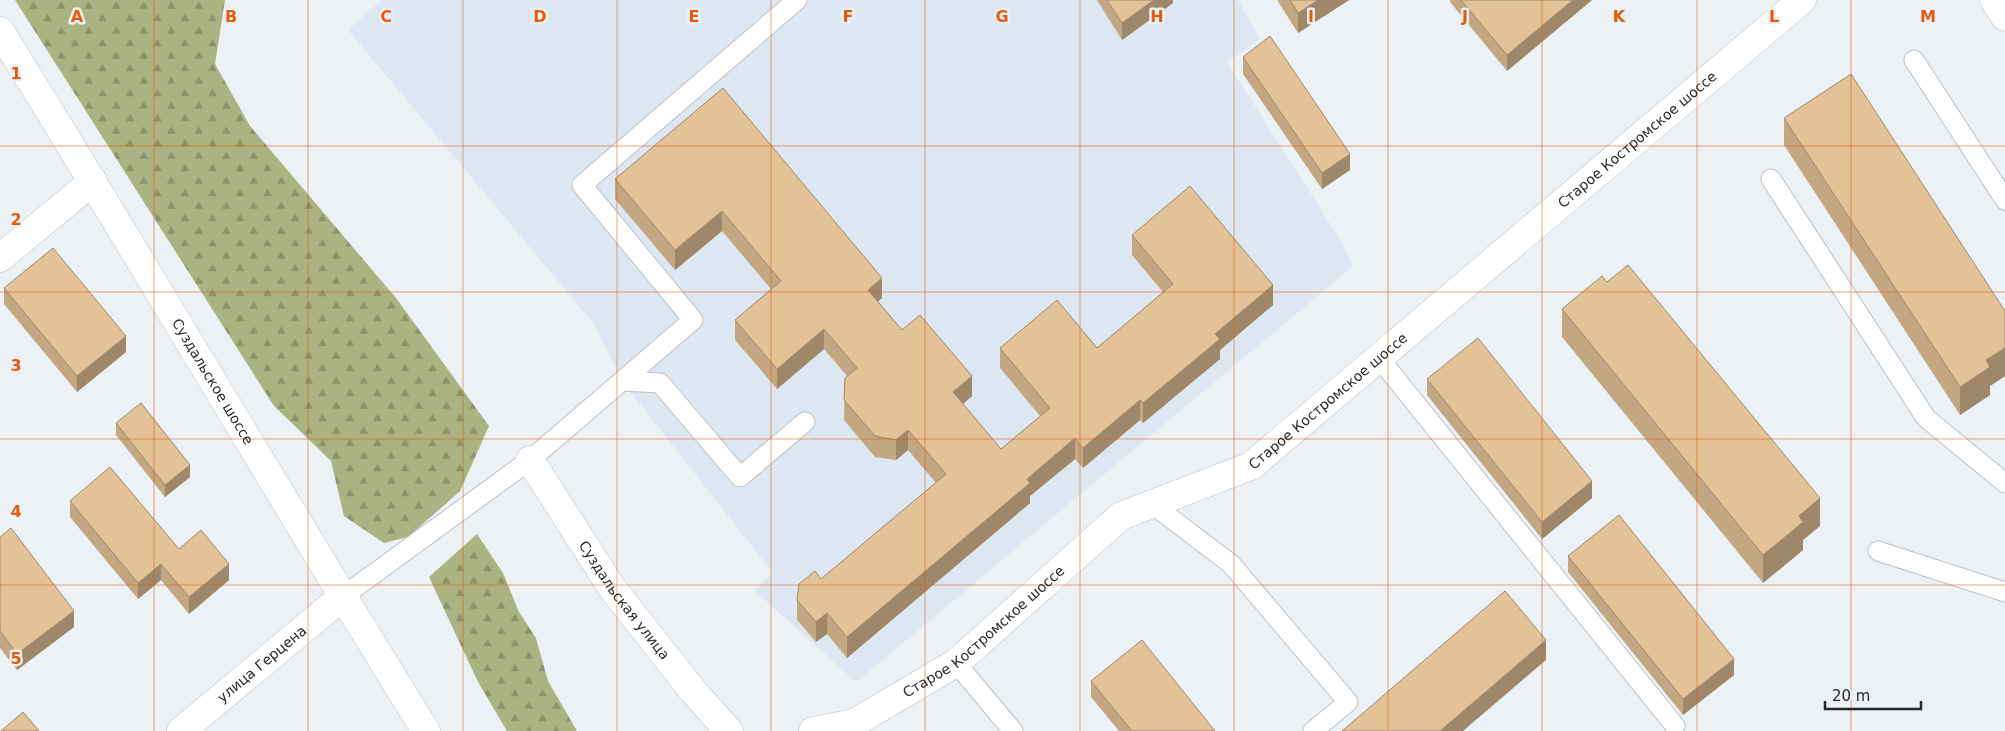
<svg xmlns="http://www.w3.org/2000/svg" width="2005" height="731" font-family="'DejaVu Sans',sans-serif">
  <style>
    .built { fill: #dde7f1 }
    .forest { fill: url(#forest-firs) }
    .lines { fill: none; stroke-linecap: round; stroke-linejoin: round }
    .service-casing { stroke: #bcc0c5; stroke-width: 21 }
    .minor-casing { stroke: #bcc0c5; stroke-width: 29 }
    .tertiary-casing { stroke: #bcc0c5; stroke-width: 29 }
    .secondary-casing { stroke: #bcc0c5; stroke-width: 29 }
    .service { stroke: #fff; stroke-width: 19 }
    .minor { stroke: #fff; stroke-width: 28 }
    .tertiary { stroke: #fff; stroke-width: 28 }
    .secondary { stroke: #fff; stroke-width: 28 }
    .wall { fill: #c3a783 }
    .shaded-wall { fill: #9f886a }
    .building { fill: #e3c298; stroke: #9f886a }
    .grid { fill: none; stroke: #e8590c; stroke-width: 1; stroke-opacity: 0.55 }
    .labels { text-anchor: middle; stroke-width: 5; stroke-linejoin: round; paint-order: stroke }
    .street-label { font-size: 14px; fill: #27282a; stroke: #ecf1f5 }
    .grid-label { font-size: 16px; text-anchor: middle; font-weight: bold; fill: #e8590c; stroke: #ecf1f5; stroke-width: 5; stroke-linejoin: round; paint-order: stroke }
  </style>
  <defs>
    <pattern id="forest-firs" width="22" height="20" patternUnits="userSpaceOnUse" patternTransform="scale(1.25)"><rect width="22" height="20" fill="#acb382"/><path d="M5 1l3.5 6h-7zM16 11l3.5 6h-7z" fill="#8c926b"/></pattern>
  </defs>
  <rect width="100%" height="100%" fill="#ecf1f5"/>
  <path class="built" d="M382 0H1238L1260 39 1227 62 1341 241 1353 266 856 682 754 590 773 573 622 381 594 324 348 30Z"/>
  <path class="forest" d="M15 0H225L215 64 250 126 396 298 489 426 460 491 408 537 384 543 344 516 331 461 274 406Z
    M477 534 503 573 519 612 536 638 548 681 577 731H507L478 682 429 577Z"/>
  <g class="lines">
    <g class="service-casing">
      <path id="service" d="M1914 60 2005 200
        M1771 179 1926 418 2005 483
        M1379 358 1675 726
        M622 381 693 320 582 185 797 0
        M1152 504 1231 564 1348 702 1313 731
        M1878 551 2005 592
        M342 597 530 460 622 381 660 383 740 477 805 422
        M956 663 1013 731"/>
    </g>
    <g class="minor-casing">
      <g id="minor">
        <path d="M0 258 93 181"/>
        <path id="s1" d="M530 460 612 588 693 691 729 731"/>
        <path id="s2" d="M181 731 342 597"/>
        <path id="s3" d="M813 731 854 723 956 663 1121 516 1251 466 1802 0"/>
      </g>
    </g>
    <g class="tertiary-casing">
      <path id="tertiary" d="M1994 0 2005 17"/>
    </g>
    <g class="secondary-casing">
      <g id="secondary">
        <path id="s4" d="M0 31C144 263 281 499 426 731"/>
      </g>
    </g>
    <use href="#service" class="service"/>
    <use href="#minor" class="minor"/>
    <use href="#tertiary" class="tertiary"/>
    <use href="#secondary" class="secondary"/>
  </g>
  <path class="wall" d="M1097 0H1173V3L1122 40Z
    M1277 0H1349L1298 33Z
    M1450 0H1592L1507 71 1450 2Z
    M1243 57 1350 170 1322 189 1243 74Z
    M723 88 882 298 878 302 902 330 972 396 963 404 1001 449 1040 416 1000 368V348H1097L1163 292 1132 255V235L1273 305 1220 350V359L1143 423 1140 420 1083 468 1075 459 1030 496V503L847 658 827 634 816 642 797 620V600L821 579 936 483 908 450 896 460 875 457 844 420 845 378 847 376 824 349 777 389 735 340V320L771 289 722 231 675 270 615 199V179Z
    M1784 118 2005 311V376L1990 386V395L1960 415 1784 145Z
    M4 288 126 352 77 392 4 304Z
    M1562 309 1820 526 1803 540V550L1763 583 1562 337Z
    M1427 379 1592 498 1542 539 1427 395Z
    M116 423 190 477 165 497 116 435Z
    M70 501 179 549 229 580 189 614 161 580 138 599 70 517Z
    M0 537 74 627 17 670 0 648Z
    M1568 556 1734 675 1683 715 1568 572Z
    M1091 681 1215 731H1119L1091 697Z"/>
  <path class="shaded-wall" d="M1154 0H1173V3L1122 40V23Z
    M1318 0H1349L1298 33V13Z
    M1573 0H1592L1507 71V55Z
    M1350 154V170L1322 189V173Z
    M722 211V231L675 270V250Z
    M882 278V298L868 310V290Z
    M1273 285V305L1220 350V359L1143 423V403L1215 334Z
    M824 329V349L777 389V369Z
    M126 336V352L77 392V376Z
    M2005 348V376L1990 386V395L1960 415V387L1986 360Z
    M972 376V396L953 412V392Z
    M1140 400V420L1083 468V448Z
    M908 430V450L896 460V440Z
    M1075 438V459L1030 496V503L847 658V637L1027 479Z
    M190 465V477L165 497V485Z
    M1592 481V498L1542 539V522Z
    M1820 498V526L1803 540V550L1763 583V555L1799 516Z
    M161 564V580L138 599V583Z
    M229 564V580L189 614V597Z
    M74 611V627L17 670V654Z
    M827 613V634L816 642V622Z
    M1546 640V660L1463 731H1440Z
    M1734 659V675L1683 715V699Z"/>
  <path class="building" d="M1107 0H1154L1122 23Z
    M1290 0H1318L1298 13Z
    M1461 0H1573L1507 55Z
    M1270 36 1350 154 1322 173 1243 57Z
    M1851 74 2005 311V348L1986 360 1990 367 1960 387 1784 118Z
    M723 88 882 278 868 290 902 330 920 315 972 376 953 392 1001 449 1050 408 1000 348 1057 300 1097 348 1173 284 1132 235 1190 186 1273 285 1215 334 1220 339 1143 403 1140 400 1083 448 1075 438 1027 479 1030 483 847 637 827 613 816 622 797 600 799 584 815 571 821 579 946 474 908 430 896 440 875 436 844 400 845 378 857 368 824 329 777 369 735 320 781 281 722 211 675 250 615 179Z
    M53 248 126 336 77 376 4 288Z
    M1628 265 1820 498 1799 516 1803 522 1763 555 1562 309 1602 276 1607 282Z
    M1478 338 1592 481 1542 522 1427 379Z
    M141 403 190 465 165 485 116 423Z
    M110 467 179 549 201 530 229 564 189 597 161 564 138 583 70 501Z
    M1619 515 1734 659 1683 699 1568 556Z
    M11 528 74 611 17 654 0 631V537Z
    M1505 591 1546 640 1440 731H1342Z
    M1142 640 1215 731H1132L1091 681Z
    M23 712 39 731H1Z"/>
  <path class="grid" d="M154 0V731M308 0V731M463 0V731M617 0V731M771 0V731M925 0V731M1080 0V731M1234 0V731M1388 0V731M1542 0V731M1697 0V731M1851 0V731M0 146H2005M0 292H2005M0 439H2005M0 585H2005"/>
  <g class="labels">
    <g class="street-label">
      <text dy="5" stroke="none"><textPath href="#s3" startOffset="1026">Старое Костромское шоссе</textPath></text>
      <text dy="5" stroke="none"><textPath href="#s4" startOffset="410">Суздальское шоссе</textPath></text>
      <text dy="5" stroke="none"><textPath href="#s3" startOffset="621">Старое Костромское шоссе</textPath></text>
      <text dy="5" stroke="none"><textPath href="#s1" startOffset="169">Суздальская улица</textPath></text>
      <text dy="5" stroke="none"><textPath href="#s3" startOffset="201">Старое Костромское шоссе</textPath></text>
      <text dy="5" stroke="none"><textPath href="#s2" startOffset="105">улица Герцена</textPath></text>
    </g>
  </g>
  <g class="grid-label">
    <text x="77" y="22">A</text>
    <text x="231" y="22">B</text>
    <text x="386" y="22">C</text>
    <text x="540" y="22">D</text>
    <text x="694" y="22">E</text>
    <text x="848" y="22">F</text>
    <text x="1002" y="22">G</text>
    <text x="1157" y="22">H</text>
    <text x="1311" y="22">I</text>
    <text x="1465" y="22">J</text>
    <text x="1619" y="22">K</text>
    <text x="1774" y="22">L</text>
    <text x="1928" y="22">M</text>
    <text x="16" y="79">1</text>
    <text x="16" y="225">2</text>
    <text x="16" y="371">3</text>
    <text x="16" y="517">4</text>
    <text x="16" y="664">5</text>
  </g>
  <path d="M1825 701v8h96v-8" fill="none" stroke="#27282a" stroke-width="2.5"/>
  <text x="1832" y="701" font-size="15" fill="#27282a" stroke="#ecf1f5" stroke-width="4" paint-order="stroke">20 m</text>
</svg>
